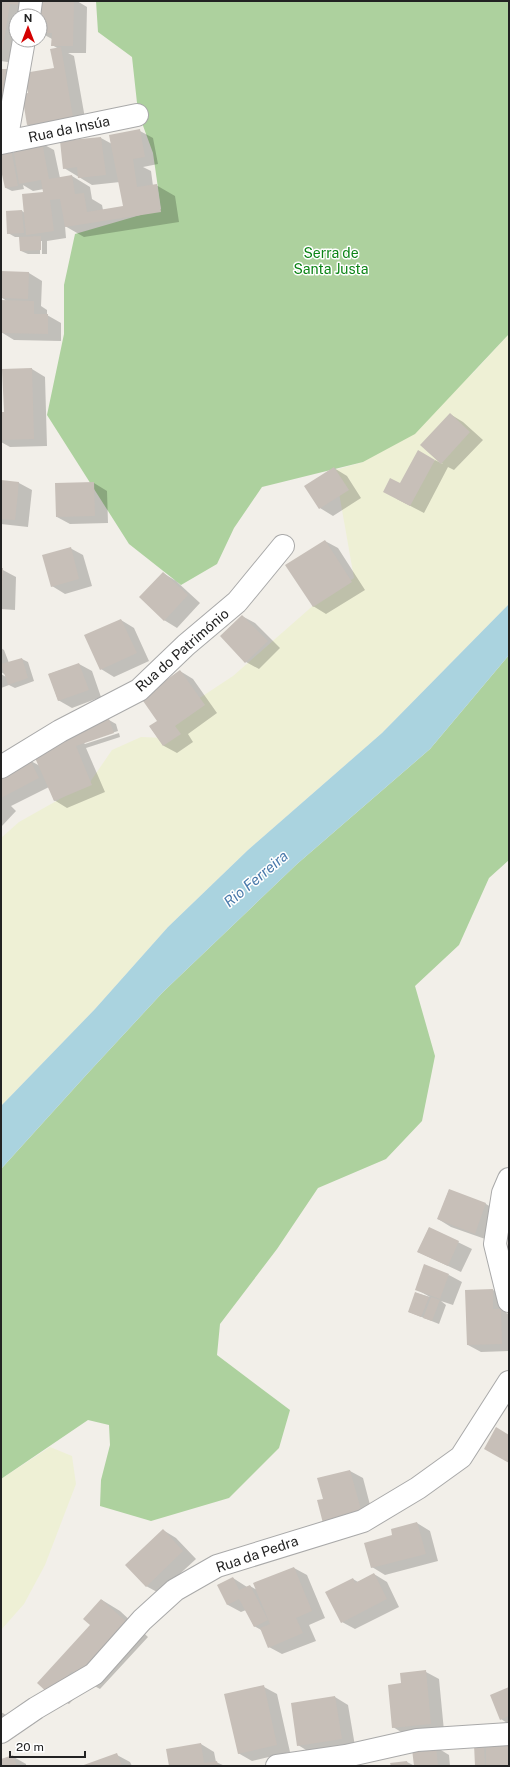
<svg xmlns="http://www.w3.org/2000/svg" width="510" height="1767" font-family="'Public Sans',sans-serif">
  <style>
    .farmland { fill: #eef0d5 }
    .forest { fill: #add19e }
    .water { fill: #aad3df }
    .shadow { fill: #0003 }
    .building { fill: #c7bfb8 }
    .lines { fill: none; stroke-linecap: round; stroke-linejoin: round }
    .minor-casing { stroke: #a9a9a9; stroke-width: 24 }
    .minor { stroke: #fff; stroke-width: 22 }
    .labels { text-anchor: middle; stroke-width: 3; stroke-linejoin: round; paint-order: stroke }
    .street-label { font-size: 14px; fill: #222; stroke: #fff }
    .park-label { font-size: 14px; fill: #0c8416; stroke: #fff }
    .water-label { font-size: 15px; font-style: italic; fill: #4a7aab; stroke: #fff }
  </style>
  <rect width="100%" height="100%" fill="#f2efe9"/>
  <path class="farmland" d="M509 334V604L382 733 248 850 168 927 95 1009 1 1106V838L19 822 90 782 112 750 141 737 165 738 186 707 233 676 316 603 354 578 335 470 363 462 473 373Z
    M50 1447 72 1456 76 1484 45 1565 24 1604 1 1630V1479Z"/>
  <path class="forest" d="M96 1H509V334L415 434 363 462 262 487 234 528 217 564 181 585 129 544 47 415 64 334V285L75 234 161 209 153 153 138 112 132 57 98 32Z
    M509 655V860L489 878 459 945 415 986 435 1056 422 1121 386 1159 318 1188 277 1249 220 1324 217 1355 290 1410 279 1448 229 1498 151 1521 100 1506 101 1480 110 1445 109 1425 88 1420 1 1479V1169L88 1073 163 992 297 864 430 749Z"/>
  <path class="water" d="M509 604V655L430 749 297 864 163 992 88 1073 1 1169V1106L95 1009 168 927 248 850 382 733Z"/>
  <path class="shadow" d="M1 1H38L28 16H16V40L20 64 1 61Z
    M42 1H77L87 7 86 53H68L74 56 86 124 41 132 28 125 29 94 55 69 59 49 52 45V39L41 33Z
    M1 70H8L1 135Z
    M140 131 153 138 158 164 143 167 151 171 153 186 156 185 175 196 179 222 84 237 65 226 66 238 47 241V254H42V241H40V254H28L21 251V237H15L8 233 22 211 25 213 45 193 44 189 33 191 23 185 24 189 12 191 6 188 1 165 10 151 15 153 41 143 54 150 60 178 72 176 90 187 92 199 102 205 103 210 124 207 120 182 92 185 64 168 61 142 101 138 112 144Z
    M1 272 29 273 42 281 41 306 47 310V315L61 323V341L14 340 1 332 8 302 1 297Z
    M32 369 45 377 47 446 10 447 1 442V413H5Z
    M450 414 463 422 483 440 454 470 448 467 424 513 397 499 435 460 443 464 422 445Z
    M334 468 347 476 361 498 333 516 320 508Z
    M1 481 19 483 32 490 28 527 1 524Z
    M94 483 107 491 108 523 70 524 57 517Z
    M325 541 338 548 365 590 326 614 313 606Z
    M70 548 83 555 92 586 65 594 52 586Z
    M1 569 16 577 15 610 1 609Z
    M163 573 176 581 200 603 177 628 164 620Z
    M242 616 255 623 280 648 259 669 246 662Z
    M121 620 134 628 149 661 114 677 101 669Z
    M1 648 4 650 9 663 22 659 28 662 34 681 15 688 9 685 1 688V674L6 677V675L1 672Z
    M79 664 92 671 101 697 72 708 58 700 49 674Z
    M180 671 193 679 217 713 188 734 193 742 177 753 164 746 150 727 158 721Z
    M109 720 116 724 118 731 83 742 85 744 119 733 120 737 86 748 105 792 67 808 54 800 49 787 11 806 16 811 1 827V774L29 760 40 766Z
    M449 1190 486 1204 499 1212 488 1240 451 1227 438 1219Z
    M429 1228 472 1249 461 1272 418 1252Z
    M449 1275 462 1282 453 1305 441 1301 446 1305 439 1324 409 1312 416 1293 430 1297 416 1289Z
    M493 1290 506 1297V1313L509 1314V1351L481 1352 468 1345Z
    M350 1471 363 1478 375 1524 324 1499Z
    M417 1523 430 1531 438 1561 385 1575 372 1567 393 1536 392 1530Z
    M163 1530 176 1538 196 1559 159 1593 146 1586Z
    M294 1568 307 1575 325 1618 309 1625 316 1641 282 1654 269 1647 263 1631 254 1626 246 1610 241 1612 228 1605 218 1585 233 1578 247 1587 250 1586 257 1590Z
    M374 1574 387 1582 399 1607 355 1629 342 1622 353 1579 358 1582Z
    M102 1600 120 1611 148 1637 100 1689 89 1683 69 1704 50 1694 92 1625Z
    M426 1672 439 1679 444 1731 406 1735 393 1727 402 1684Z
    M264 1687 277 1694 290 1752 252 1761 238 1753Z
    M509 1688V1722L507 1723 501 1719Z
    M335 1697 348 1705 355 1746 311 1753 298 1745Z
    M1 1712 6 1715 16 1728 1 1740Z
    M201 1744 214 1752 216 1762 225 1766H170Z
    M484 1744 509 1766H476Z
    M436 1747 449 1755 450 1766H415Z
    M117 1755 130 1762 132 1766H83Z
    M12 1756 26 1764V1766H1V1760Z
    M407 1762 415 1766H392Z"/>
  <path class="building" d="M1 1H18V5L10 4 2 53Z
    M41 1H74L73 46H51L52 33H40Z
    M61 47 73 117 27 125 22 94 28 93 24 73 54 68 50 49Z
    M1 69H8L5 96 1 95Z
    M140 129 145 157 133 159 137 187 157 184 161 212 65 227 60 199 50 200 54 231 26 235 22 194 43 192 41 180 19 184 13 147 42 142 49 179 72 175 75 194 84 193 87 212 123 206 109 135Z
    M101 137 106 175 78 178 77 167 63 169 60 141Z
    M11 149 18 186 5 188 1 170V151Z
    M22 210 24 233 7 234 6 211Z
    M41 236V250L20 251 19 237Z
    M1 271 29 272 28 299 1 298Z
    M1 300 34 301V314H48V334L1 333Z
    M32 368 34 439 1 440V412H4L2 369Z
    M450 413 470 432 441 464 420 445Z
    M418 450 435 460 410 506 383 492 390 478 400 483Z
    M334 467 349 490 319 509 304 486Z
    M1 480 19 482 15 520 1 519Z
    M94 482 95 516 56 517 55 483Z
    M325 540 352 582 313 607 285 565Z
    M71 547 79 579 51 587 42 555Z
    M1 568H3L2 598H1Z
    M163 572 188 595 164 621 139 597Z
    M242 615 268 641 245 663 220 636Z
    M121 619 137 653 100 670 84 635Z
    M22 658 28 678 8 685 1 664Z
    M79 663 89 690 58 701 48 674Z
    M180 670 205 705 175 726 181 734 163 746 149 726 157 721 141 698Z
    M109 719 114 733 76 746 92 785 54 801 32 751 71 732Z
    M29 758 39 778 1 798V773Z
    M449 1189 486 1203 475 1234 437 1219Z
    M429 1227 459 1241 448 1266 417 1252Z
    M424 1264 449 1274 440 1299 415 1290Z
    M493 1289V1309H501L502 1344 467 1345 465 1290Z
    M415 1292 429 1297 421 1317 408 1312Z
    M431 1297 440 1300 432 1321 423 1318Z
    M496 1427 509 1435V1463L484 1449Z
    M350 1470 363 1517 324 1527 317 1500 323 1499 317 1478Z
    M417 1522 426 1554 371 1568 364 1543 392 1535 391 1529Z
    M163 1529 183 1551 146 1587 125 1565Z
    M294 1567 312 1611 296 1618 303 1633 268 1648 260 1628 270 1624 253 1583Z
    M374 1573 387 1599 341 1623 325 1592 353 1578 355 1583Z
    M233 1577 239 1590 250 1585 268 1620 254 1627 239 1599 227 1605 217 1585Z
    M101 1599 131 1626 81 1679 72 1671 50 1695 37 1683 90 1625 83 1619Z
    M426 1670 431 1724 392 1728 388 1685 401 1683 400 1673Z
    M264 1685 277 1745 238 1754 224 1694Z
    M509 1687V1716L500 1720 490 1695Z
    M335 1696 342 1739 297 1746 291 1703Z
    M486 1740H509V1766H486Z
    M201 1743 204 1763 217 1761 218 1766H169L166 1749Z
    M484 1743 485 1766H475L474 1744Z
    M436 1746 438 1766H414L412 1749Z
    M117 1753 122 1766H81Z
    M13 1755 17 1766H1V1759Z
    M407 1761 408 1766H391L390 1763Z"/>
  <g class="lines">
    <g class="minor-casing">
      <path id="minor" d="M29 16 31 1
        M6 142 24 40
        M1 143 137 115
        M1 767 60 731 139 690 186 645 237 602 283 546
        M509 1179 503 1193 495 1244 509 1301
        M1 1732 36 1708 94 1674 142 1620 175 1590 217 1566 363 1521 418 1488 461 1457 509 1382
        M277 1766 346 1756 417 1740 509 1734"/>
    </g>
    <use href="#minor" class="minor"/>
  </g>
  <g class="labels">
    <g class="street-label">
      <text transform="translate(69 129) rotate(-12)" y="5">Rua da Insúa</text>
      <text transform="translate(182 650) rotate(-41)" y="5">Rua do Património</text>
      <text transform="translate(257 1554) rotate(-19)" y="5">Rua da Pedra</text>
    </g>
    <g class="park-label">
      <text x="331" y="258">Serra de<tspan x="331" dy="16">Santa Justa</tspan></text>
    </g>
    <g class="water-label">
      <text transform="translate(256 879) rotate(-40)" y="5">Rio Ferreira</text>
    </g>
  </g>
  <rect width="510" height="1767" fill="none" stroke="#222222" stroke-width="4"/>
  <g transform="translate(28 28)"><circle r="19" fill="#ffffff" stroke="#a7a7a7"/>
  <path d="M0-3L7 15L0 10L-7 15Z" fill="#d40000"/>
  <text y="-6" font-size="11" font-weight="bold" text-anchor="middle" fill="#222222">N</text>
  </g>
  <path d="M10 1751v6h75v-6" fill="none" stroke="#222222" stroke-width="2"/>
  <text x="16" y="1751" font-size="12" fill="#222222" stroke="#ffffff" stroke-width="3" paint-order="stroke">20 m</text>
</svg>
